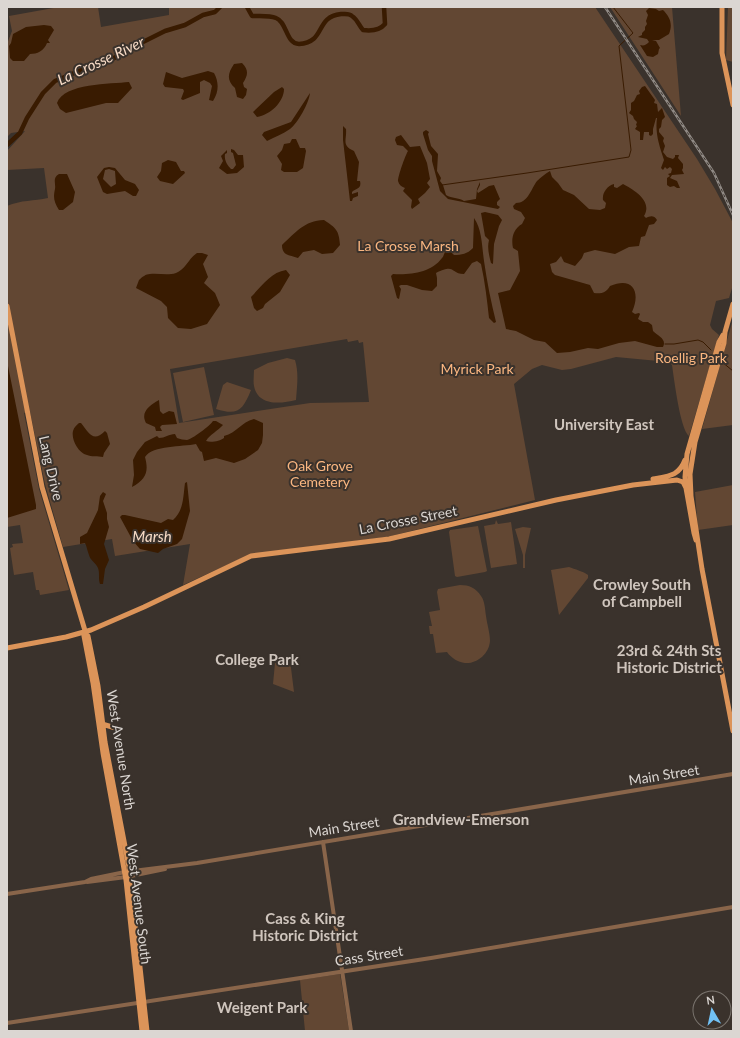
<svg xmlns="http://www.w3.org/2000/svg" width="740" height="1038" font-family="Lato,sans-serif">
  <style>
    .green { fill: #624733; fill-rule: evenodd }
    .water { fill: #391b01; fill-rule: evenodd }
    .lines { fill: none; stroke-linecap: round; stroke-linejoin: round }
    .stream { stroke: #391b01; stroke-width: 1 }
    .river { stroke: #391b01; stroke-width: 4.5 }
    .tertiary { stroke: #89654a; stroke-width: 4 }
    .primary { stroke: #dc9459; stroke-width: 5 }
    .rail-casing { stroke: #908a85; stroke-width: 2.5 }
    .rail { stroke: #3a322c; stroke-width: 1; stroke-dasharray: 3; stroke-linecap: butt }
    .labels { text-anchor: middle; stroke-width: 4; stroke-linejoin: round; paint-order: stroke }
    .park-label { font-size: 14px; fill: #fab680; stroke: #3a322c }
    .street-label { font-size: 14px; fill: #dbd6d2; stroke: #3a322c }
    .water-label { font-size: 15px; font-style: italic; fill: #f8dcc7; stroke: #3a322c }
    .neighbourhood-label { font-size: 15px; font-weight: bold; fill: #cfc5bd; stroke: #3a322c }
  </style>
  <rect width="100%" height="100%" fill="#3a322c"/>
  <path class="green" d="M59 7H98L101 27 169 15V7H595L697 159 715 189 733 223V285L729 298 716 301 710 325 712 329 719 335 689 436C680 429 674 378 672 365L669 362 616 357 571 369 562 370 542 365 532 369 514 384 535 500 387 537 251 554 183 585 190 544 115 556 112 539 63 547 45 484 30 412 24 413 39 489 69 590 40 595 39 590H36L33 572 14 575 10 548 13 547 12 544 23 543 20 525 7 527V206C21 200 34 201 48 198L44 168 7 170V151L25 131 11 133 7 137V44L12 31 9 16ZM347 339 348 342 358 340 359 343 363 342 369 402 310 403 179 423 170 369Z
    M610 7H672L681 116Z
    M728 7H733V62L726 60Z
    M733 319V425L702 429Z
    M287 358 295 360C299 373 297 386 296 400 280 404 258 406 254 386 253 381 254 375 254 370L268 363Z
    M204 367 214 415 183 422 173 373Z
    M227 382 251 390C243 410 238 416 216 409L223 385Z
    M733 485V525L698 530 695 492Z
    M496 520 498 524 511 522 517 564 491 568 484 526 495 524Z
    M478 526 487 571 485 572 457 577 455 576 449 532 450 530Z
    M523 527 531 528 525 555V568H523V555L515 529Z
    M569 567C574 569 585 572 588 575V578L559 615 551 570Z
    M460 585C469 585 476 588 481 596 485 601 485 610 486 616 487 624 490 633 490 641 489 654 477 664 465 663 458 662 451 658 447 652L436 653 433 634H430L429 626H432L429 612 440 610 437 592 438 589Z
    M290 660 294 692 273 684 275 663Z
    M340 974 349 1031H305L300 980Z"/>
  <path class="water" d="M649 8 656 9 659 11 663 10C670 17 673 24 669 34L659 40H652L656 41 660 48 659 49 658 54 653 57 647 56 640 45C644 46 646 45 649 42L647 39 638 37 642 35V33L645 30V27L647 24 646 21 648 15 646 11Z
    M44 25 51 26 54 30 48 40 50 43H47C44 51 37 54 30 54L24 61H13L10 58 9 46 11 43 13 34 26 27Z
    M242 63C249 70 248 75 243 83L244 87 247 89 246 95 243 99 237 97 235 88C226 80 228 73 234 64Z
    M208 71 214 73C219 82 219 92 213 101L209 100 212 86 210 83 204 80 200 82V93L183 100 181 99 184 91 183 89 165 87 163 84 166 72 182 78Z
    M129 82 132 88 118 103H106L66 113 60 109 57 103C64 83 111 84 129 82Z
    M645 86 655 100 654 103 657 104 658 112 662 108 665 117 662 120 661 127 659 129V132L664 138 663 141 665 146 663 152 667 157 673 159 675 157V155H679L678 158 683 164V168L682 170 684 174 672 175 670 178 677 181 680 188H677L674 186 670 187 667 185V178L670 176 668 174 671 173 672 169 670 167 667 169 665 167 663 170 661 168 664 160C659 145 655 133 657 118H656L653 129V134L651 136 649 135V132H644L643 140H640V132L635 129 637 126 636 125 637 122 634 119 633 116 629 113 631 110V103L634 101 637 95 640 94 639 91 642 87Z
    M282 87 284 89C284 102 270 115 257 117L253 112 274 92Z
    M310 93C309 103 298 123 290 129 283 134 274 137 267 141L262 135 264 132 291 122Z
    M343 126 346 129C347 140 341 145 354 151L359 162 357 181H360C362 189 356 188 352 192V194L358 192V196L353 198 352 201H350L343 140Z
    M426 130 429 132 428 134 431 146 438 154 437 171 441 178 440 181 443 185 446 195C452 199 458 197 464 201L476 199 477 189 480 182V185L477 191 478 193 489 186 494 185 500 199 497 202V205L500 207 498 209 448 199 440 191 432 161V156L428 150 423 134V132Z
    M401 135 410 147 420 146 427 163 430 179 427 183 430 187 425 193 418 199 420 203 412 209 411 207 412 200 403 191 405 188C402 187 399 185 398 181 398 176 405 156 408 151L403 146 397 145 395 140 396 137Z
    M292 139H296L300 148H305L306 151 303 168 297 172H284L281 170 282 164 277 156 282 150 284 144 290 143Z
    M231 149 234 150 238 155H243L244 167 237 173 227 174 219 168 223 161 221 156 227 150V153L225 154C224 160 227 165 231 169H233L236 165 233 153 231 152Z
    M168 160 176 162 181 171H184L185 173 173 184 160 181 157 177 161 171 162 163Z
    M109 167 115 168 125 180 135 184 139 190 136 196H133L125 191 107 194 103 192 97 177 104 168ZM109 169 115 171 116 184 111 187 103 179 105 170Z
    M550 171 552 177 558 183 563 190 574 195 589 209 600 210 605 208 606 203 603 200C602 193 607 186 614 184V187L617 188 623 184C634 190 653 201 644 216L646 218C650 216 654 215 657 220L654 224 649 225 645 236 641 237 639 246 629 247 615 254 595 250 584 253 582 258 575 266 564 262 561 256 556 262 550 264 552 272 555 275 590 285 594 293C601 294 606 293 610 286 633 276 641 292 632 312L635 314 639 313 640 314 638 319 643 322H648L652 325 653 331C658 336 667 339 663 347H657L635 341 619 343 598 349 588 348 570 352 557 353 545 342 534 340 516 331 506 329 498 293 510 290 520 271 518 251 513 248C511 239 513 229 522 224L525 218 521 212 514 209 513 206 516 203C528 203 531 189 537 181 541 177 545 174 550 171Z
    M59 174H67L75 192 73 202 63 210H59C54 202 53 198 55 189 56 183 52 178 59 174Z
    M485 212 498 215 502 220 499 226 494 244 493 264 491 263C489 255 487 248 489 240L485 236 481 213Z
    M474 218C482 229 482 247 484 261 487 282 491 302 496 322L494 323 489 318C487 300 485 282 481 264L477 261 472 263 464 274C450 274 456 263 436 273L437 278V286L432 291 422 290 407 285H401L399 286 401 289 399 299 397 298 391 276 393 274C410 275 431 273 442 258 444 256 444 253 446 250H449L454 255C462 255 467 254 473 248Z
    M324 220C336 228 339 230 340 245L333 253 322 254 314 250 303 252 298 258C290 255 282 256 282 245 296 232 304 221 324 220Z
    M197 253H202L208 255 203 264 208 277 204 283 215 293 220 305 207 324 191 329 178 328 168 318 167 307 161 301 136 288 139 280C142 277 146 274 150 274 159 273 167 276 176 273 185 270 189 258 197 253Z
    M286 270 290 275 280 292 265 304 263 308 257 311 254 308 251 297C261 287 271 272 286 270Z
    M7 361 36 505V509L7 518Z
    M159 400 160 411 163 414 169 411 174 412 177 424 162 425 160 427 162 431H156L155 427 146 423C140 412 150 405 159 400Z
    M254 419 263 423V435L262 443 258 450 245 459 234 463 216 458 204 461 202 452 200 451 196 444C182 447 153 445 145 457 149 472 146 479 132 487L134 475 133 460 137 452 145 442 157 436 159 438C165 438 169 434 175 434L177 438C180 439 184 440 187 440 191 440 211 425 213 421H216L223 425C218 431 210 434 206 441 211 443 220 441 224 438V436C237 433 241 422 254 419Z
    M79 423H81C89 433 93 443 105 431L107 433 110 444 104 453 103 457C98 456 91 457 87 455 78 453 71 439 73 431 74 427 77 425 79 423Z
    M187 482 190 511 182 539 177 544 163 549 158 553 140 549 133 541 120 517 122 515H125L161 523 168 519 173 520C184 510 183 497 185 483Z
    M103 492 106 494 103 501 107 513V519L109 527 104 544 109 560 105 569 103 584H100C98 579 100 573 98 568 96 563 90 560 89 555 87 550 87 547 85 543L80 544V537L87 533 98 510 100 496Z"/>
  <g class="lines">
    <path class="stream" d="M442 185 527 173 629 157 631 150 619 46 633 33 613 7
      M665 344H674L698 340 703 342 711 350
      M722 362 733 371"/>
    <path class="river" d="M247 7 252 16C259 16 269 15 276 18 287 22 286 44 299 44 327 42 314 17 341 14 345 14 349 13 352 16 358 20 359 26 363 30 371 31 380 30 385 24L384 7
      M7 145 20 133 27 118 43 93 55 81 91 66 114 58 139 44 165 31 185 25 203 15 215 12 220 7"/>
    <path class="tertiary" d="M323 842 351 1031
      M87 882 126 877 165 869
      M7 894 85 882 91 879 125 872 197 863 733 774
      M7 1023 431 958 733 907"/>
    <path class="primary" d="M722 7V53L733 105
      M733 304 725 332 724 343 695 442 690 474 691 496 702 569 733 731
      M7 306 42 487 86 634 88 636 98 686 105 742 129 867 147 1031
      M653 479C669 476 679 476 685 460
      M696 540 694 533 686 488 685 477 687 454 719 342 723 335
      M86 634 84 636 93 683 103 753 126 880 142 1031
      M7 648 66 637 91 630 144 607 251 556 389 539 556 500 633 485 677 480 683 482 686 488
      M102 724 119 729"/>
    <g class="rail-casing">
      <path id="rail" d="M605 7 714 173 733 215"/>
    </g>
    <use href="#rail" class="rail"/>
  </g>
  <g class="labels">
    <g class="park-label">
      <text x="408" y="251">La Crosse Marsh</text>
      <text x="691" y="363">Roellig Park</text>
      <text x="477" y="374">Myrick Park</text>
      <text x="320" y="471">Oak Grove<tspan x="320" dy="16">Cemetery</tspan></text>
    </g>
    <g class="street-label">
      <text transform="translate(51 468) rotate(77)" y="5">Lang Drive</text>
      <text transform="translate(408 520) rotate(-11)" y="5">La Crosse Street</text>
      <text transform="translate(121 750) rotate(81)" y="5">West Avenue North</text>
      <text transform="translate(664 775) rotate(-9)" y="5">Main Street</text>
      <text transform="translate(344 827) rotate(-9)" y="5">Main Street</text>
      <text transform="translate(139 904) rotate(83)" y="5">West Avenue South</text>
      <text transform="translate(369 956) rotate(-9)" y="5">Cass Street</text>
    </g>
    <g class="water-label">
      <text transform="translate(101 61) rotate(-25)" y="5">La Crosse River</text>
      <text x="152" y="542">Marsh</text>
    </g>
    <g class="neighbourhood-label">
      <text x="604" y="430">University East</text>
      <text x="642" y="590">Crowley South<tspan x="642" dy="17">of Campbell</tspan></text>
      <text x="669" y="656">23rd &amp; 24th Sts<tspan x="669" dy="17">Historic District</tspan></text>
      <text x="257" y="665">College Park</text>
      <text x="461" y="825">Grandview-Emerson</text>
      <text x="305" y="924">Cass &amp; King<tspan x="305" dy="17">Historic District</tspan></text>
      <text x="262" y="1013">Weigent Park</text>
    </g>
  </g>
  <rect width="740" height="1038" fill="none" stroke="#dbd6d2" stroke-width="16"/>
  <g transform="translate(712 1010) rotate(351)"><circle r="19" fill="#3a322c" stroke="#7a746e"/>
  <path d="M0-3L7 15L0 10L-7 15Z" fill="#71c1f5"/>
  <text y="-6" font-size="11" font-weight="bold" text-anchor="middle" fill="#dbd6d2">N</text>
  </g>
</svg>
